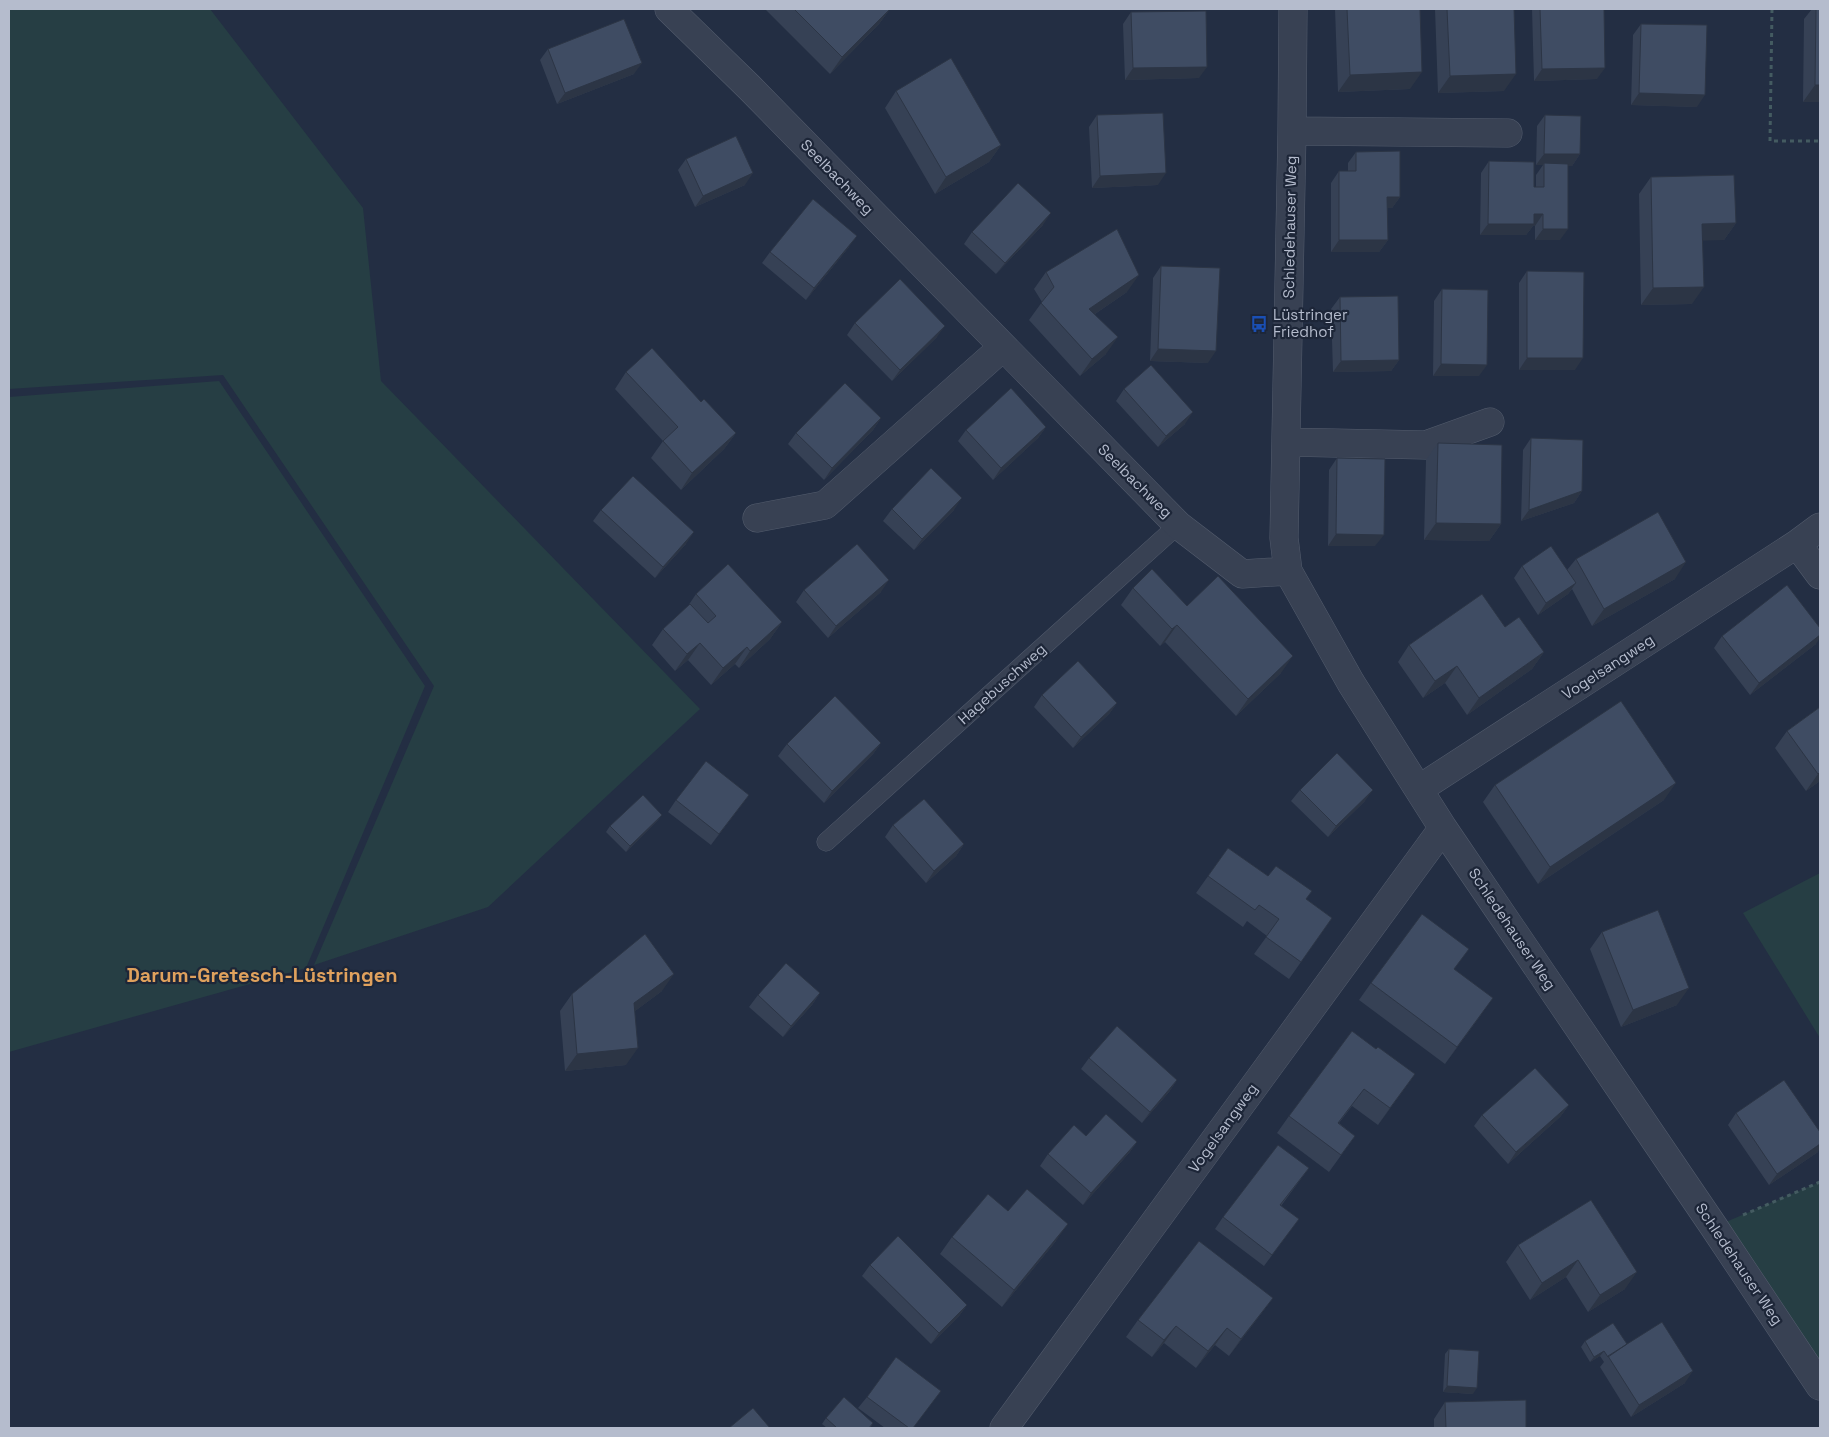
<svg xmlns="http://www.w3.org/2000/svg" width="1829" height="1437" font-family="'Space Grotesk',sans-serif">
  <style>
    .green { fill: #263e44 }
    .lines { fill: none; stroke-linecap: round; stroke-linejoin: round }
    .service-casing { stroke: #535c6d; stroke-width: 19 }
    .minor-casing { stroke: #535c6d; stroke-width: 29 }
    .path { stroke: #445b61; stroke-width: 3; stroke-dasharray: 4 4; stroke-linecap: butt }
    .service { stroke: #384153; stroke-width: 18 }
    .minor { stroke: #384153; stroke-width: 28 }
    .wall { fill: #364155 }
    .shaded-wall { fill: #2c3545 }
    .building { fill: #3f4c63; stroke: #2c3545 }
    .labels { text-anchor: middle; stroke-width: 4.5; stroke-linejoin: round; paint-order: stroke }
    .street-label { font-size: 15px; fill: #b5bccd; stroke: #1d2638 }
    .poi-label { font-size: 15px; fill: #b5bccd; stroke: #1d2638; text-anchor: start }
    .district-label { font-size: 20px; font-weight: bold; fill: #e0a15d; stroke: #1d2638 }
  </style>
  <rect width="100%" height="100%" fill="#232e43"/>
  <path class="green" d="M9 9H210L363 208 381 381 700 709 488 907 314 965 434 686 223 375 9 389Z
    M219 381 425 686 306 968 9 1052V397Z
    M1820 873V1038L1743 913Z
    M1820 1182V1386L1714 1227Z"/>
  <g class="lines">
    <g class="service-casing">
      <path id="service" d="M826 842 1178 525"/>
    </g>
    <g class="minor-casing">
      <path id="minor" d="M669 9 749 87 1178 525 1242 574 1288 571
        M1293 9 1292 131 1284 538 1288 571 1351 683 1443 828 1714 1227 1820 1386
        M1292 131 1508 133
        M1287 442 1426 445 1490 422
        M757 518 825 505 1003 347
        M1797 544 1820 575
        M1419 789 1797 544 1820 527
        M1004 1428 1443 828"/>
    </g>
    <path class="path" d="M1772 9 1770 141H1820
      M1743 1215 1820 1182"/>
    <use href="#service" class="service"/>
    <use href="#minor" class="minor"/>
  </g>
  <path class="wall" d="M765 9H890L879 24 830 74Z
    M1335 9H1420L1410 89 1338 92Z
    M1435 9H1514L1504 91 1438 93Z
    M1532 9H1604L1597 79 1534 81Z
    M1812 9H1820V102H1803L1804 19Z
    M1131 12 1199 78 1125 80 1123 24Z
    M1641 24 1697 107 1631 105 1633 35Z
    M548 49 634 74 557 104 540 60Z
    M896 91 1001 145 989 162 935 194 885 108Z
    M1097 115 1158 185 1092 188 1089 127Z
    M1545 115 1580 154 1572 166H1568L1560 240H1535V226H1533L1526 235H1480L1481 173 1489 161 1534 187H1536V175L1543 165H1536L1537 126Z
    M1356 152 1400 197 1392 208H1387L1388 240 1379 252H1331V183L1339 171H1348V163Z
    M686 159 745 185 695 207 678 170Z
    M1651 177 1736 223 1724 240H1703L1692 304 1641 305 1639 194Z
    M1043 225 996 274 964 244 972 232Z
    M849 247 806 300 762 263 770 252Z
    M1161 266 1208 363 1150 361 1153 278Z
    M1527 271 1575 370H1519V283Z
    M1046 272 1127 292 1095 314 1106 354 1080 376 1029 320 1042 302 1034 289Z
    M1442 289 1479 376H1433L1434 301Z
    M1340 297 1399 360 1391 371 1333 372 1331 309Z
    M855 323 937 337 892 381 847 335Z
    M626 372 701 402 736 433 724 449 681 490 651 458 663 441 615 389Z
    M1124 389 1185 424 1158 447 1116 401Z
    M881 418 873 430 824 480 788 444 796 433Z
    M1046 427 1038 438 993 480 958 441 966 430Z
    M1531 438 1582 491 1574 503 1521 521 1523 450Z
    M1438 443 1501 524 1489 541 1424 540 1426 460Z
    M1337 458 1375 546H1328L1329 470Z
    M892 509 954 510 914 550 883 521Z
    M601 510 686 544 655 578 593 521Z
    M1576 559 1675 579 1592 626 1572 589 1568 594 1538 615 1514 578 1522 566 1567 570Z
    M1133 588 1187 606 1281 673 1236 716 1165 642 1160 646 1121 605Z
    M804 590 881 592 828 638 796 602Z
    M696 594 782 622 770 639 739 668 735 664 711 685 688 660 675 671 652 645 663 629 688 606Z
    M1722 636 1816 644 1750 695 1714 648Z
    M1409 645 1544 652 1532 669 1467 715 1445 683 1423 698 1398 662Z
    M1042 695 1117 703 1109 714 1073 748 1034 707Z
    M1820 707V781L1806 791 1775 748 1787 731Z
    M881 743 873 754 824 803 778 756 787 744Z
    M1495 785 1664 800 1538 884 1483 802Z
    M1300 790 1365 801 1328 837 1291 801Z
    M749 795 711 845 668 812 676 800Z
    M662 815 658 820 626 852 606 832 610 826Z
    M893 825 964 844 956 856 926 883 885 837Z
    M1228 848 1268 876 1306 899 1332 918 1289 979 1254 954 1267 936 1247 921 1243 927 1196 893Z
    M1602 932 1677 1005 1621 1027 1590 949Z
    M1455 970 1481 1015 1445 1064 1359 1000 1371 983Z
    M662 991 635 1011 626 1065 565 1071 560 1011 572 994Z
    M820 993 812 1005 783 1037 749 1007 758 995Z
    M1376 1049 1415 1074 1378 1125 1352 1106 1339 1123 1355 1136 1329 1172 1277 1133 1289 1116Z
    M1089 1058 1177 1080 1169 1092 1142 1123 1081 1069Z
    M1569 1105 1560 1117 1508 1164 1474 1126 1482 1115Z
    M1736 1113 1818 1152 1769 1185 1728 1125Z
    M1137 1142 1129 1153 1083 1205 1040 1166 1048 1154Z
    M1309 1168 1281 1206 1299 1219 1264 1266 1215 1229 1223 1217Z
    M1591 1200 1625 1289 1588 1312 1566 1277 1530 1300 1506 1262 1518 1245Z
    M1008 1211 1056 1241 1002 1307 940 1254 952 1237Z
    M870 1265 967 1305 959 1316 931 1344 862 1276Z
    M1273 1298 1261 1314 1229 1356 1215 1345 1196 1368 1164 1343 1152 1357 1126 1337 1138 1320Z
    M1585 1341 1627 1344 1685 1383 1631 1417 1600 1367 1604 1362 1600 1356 1590 1362 1581 1347Z
    M1449 1349 1473 1394 1443 1392 1445 1354Z
    M867 1397 932 1402 913 1428H885L858 1408Z
    M1445 1402 1526 1428H1434V1419Z
    M826 1418 873 1423 870 1428H827L822 1424Z"/>
  <path class="shaded-wall" d="M890 9 879 24 830 74 842 57Z
    M642 63 634 74 557 104 565 93Z
    M1207 67 1199 78 1125 80 1133 68Z
    M1605 68 1597 79 1534 81 1542 69Z
    M1422 72 1410 89 1338 92 1350 75Z
    M1516 74 1504 91 1438 93 1450 76Z
    M1815 85H1820V102H1803Z
    M1639 93 1705 95 1697 107 1631 105Z
    M1001 145 989 162 935 194 946 177Z
    M1544 154H1580L1572 166 1544 165V163L1543 165H1536Z
    M753 173 745 185 695 207 703 196Z
    M1166 173 1158 185 1092 188 1100 176Z
    M1387 197H1400L1392 208H1379Z
    M1051 213 1043 225 996 274 1005 263Z
    M1534 214H1543L1535 226H1533L1526 235H1480L1488 224Z
    M1736 223 1724 240 1691 241 1702 224Z
    M1543 229H1568L1560 240H1535Z
    M857 236 849 247 806 300 814 288Z
    M1339 240H1388L1379 252H1331Z
    M1139 275 1127 292 1077 326 1089 309Z
    M1704 287 1692 304 1641 305 1653 288Z
    M945 326 937 337 892 381 900 370Z
    M1118 337 1106 354 1080 376 1092 359Z
    M1158 349 1216 351 1208 363 1150 361Z
    M1527 358H1583L1575 370H1519Z
    M1399 360 1391 371 1333 372 1341 361Z
    M1441 364 1487 365 1479 376H1433Z
    M1193 412 1185 424 1158 447 1166 436Z
    M881 418 873 430 824 480 832 468Z
    M1046 427 1038 438 993 480 1001 468Z
    M736 433 724 449 681 490 692 473Z
    M1582 491 1574 503 1521 521 1529 510Z
    M962 498 954 510 914 550 922 539Z
    M1436 523 1501 524 1489 541 1424 540Z
    M694 532 686 544 655 578 663 567Z
    M1336 534 1384 535 1375 546H1328Z
    M1686 562 1675 579 1592 626 1604 609Z
    M889 580 881 592 828 638 836 626Z
    M1576 583 1568 594 1538 615 1546 603Z
    M782 622 770 639 739 668 750 651Z
    M1177 625 1165 642 1160 646 1172 629Z
    M1820 635V638L1816 644 1750 695 1759 683Z
    M700 643 688 660 675 671 687 654Z
    M747 647 735 664 711 685 723 668Z
    M1544 652 1532 669 1467 715 1479 698Z
    M1293 656 1281 673 1236 716 1248 699Z
    M1457 666 1445 683 1423 698 1435 681Z
    M1117 703 1109 714 1073 748 1081 737Z
    M881 743 873 754 824 803 832 791Z
    M1820 772V781L1806 791 1818 774Z
    M1676 783 1664 800 1538 884 1550 867Z
    M1373 790 1365 801 1328 837 1336 826Z
    M749 795 741 806 711 845 719 834Z
    M662 815 658 820 626 852 630 846Z
    M964 844 956 856 926 883 934 871Z
    M674 974 662 991 623 1020 634 1003Z
    M1689 988 1677 1005 1621 1027 1633 1010Z
    M820 993 812 1005 783 1037 791 1026Z
    M1493 998 1481 1015 1445 1064 1457 1047Z
    M638 1048 626 1065 565 1071 577 1054Z
    M1415 1074 1403 1091 1378 1125 1390 1108Z
    M1177 1080 1169 1092 1142 1123 1150 1112Z
    M1569 1105 1560 1117 1508 1164 1516 1152Z
    M1137 1142 1129 1153 1083 1205 1091 1193Z
    M1820 1144V1148L1818 1152 1769 1185 1777 1174Z
    M1068 1224 1056 1241 1002 1307 1014 1290Z
    M1578 1260 1566 1277 1530 1300 1542 1283Z
    M1637 1272 1625 1289 1588 1312 1600 1295Z
    M1273 1298 1261 1314 1229 1356 1241 1339Z
    M967 1305 959 1316 931 1344 939 1333Z
    M1176 1326 1164 1343 1152 1357 1164 1340Z
    M1227 1328 1215 1345 1196 1368 1208 1351Z
    M1604 1351 1600 1356 1590 1362 1594 1357Z
    M1693 1371 1685 1383 1631 1417 1639 1405Z
    M1447 1386 1477 1388 1473 1394 1443 1392Z"/>
  <path class="building" d="M794 9H890L842 57Z
    M1347 9H1420L1422 72 1350 75Z
    M1447 9H1514L1516 74 1450 76Z
    M1540 9H1604L1605 68 1542 69Z
    M1816 9H1820V85H1815Z
    M1206 11 1207 67 1133 68 1131 12Z
    M624 19 642 63 565 93 548 49Z
    M1641 24 1707 25 1705 95 1639 93Z
    M951 58 1001 145 946 177 896 91Z
    M1163 113 1166 173 1100 176 1097 115Z
    M1545 115 1581 116 1580 154H1544Z
    M736 136 753 173 703 196 686 159Z
    M1400 151V197H1387L1388 240H1339V171H1356V152Z
    M1489 161 1534 162V187H1544V163L1568 164V229H1543V214H1534V224H1488Z
    M1734 175 1736 223 1702 224 1704 287 1653 288 1651 177Z
    M1018 183 1051 213 1005 263 972 232Z
    M813 199 857 236 814 288 770 252Z
    M1117 229 1139 275 1089 309 1118 337 1092 359 1041 303 1054 287 1046 272Z
    M1161 266 1220 268 1216 351 1158 349Z
    M1527 271 1584 272 1583 358H1527Z
    M900 279 945 326 900 370 855 323Z
    M1442 289 1488 290 1487 365 1441 364Z
    M1398 296 1399 360 1341 361 1340 297Z
    M652 348 701 402 704 399 736 433 692 473 663 441 678 427 626 372Z
    M1151 365 1193 412 1166 436 1124 389Z
    M845 383 881 418 832 468 796 433Z
    M1011 388 1046 427 1001 468 966 430Z
    M1531 438 1583 440 1582 491 1529 510Z
    M1438 443 1502 445 1501 524 1436 523Z
    M1337 458 1385 459 1384 535 1336 534Z
    M931 468 962 498 922 539 892 509Z
    M633 476 694 532 663 567 601 510Z
    M1658 512 1686 562 1604 609 1576 559Z
    M857 544 889 580 836 626 804 590Z
    M1551 546 1576 583 1546 603 1522 566Z
    M728 564 782 622 750 651 747 647 723 668 700 643 687 654 663 629 690 604 708 623 716 616 696 594Z
    M1152 569 1187 606 1218 576 1293 656 1248 699 1177 625 1172 629 1133 588Z
    M1787 585 1820 628V635L1759 683 1722 636Z
    M1482 594 1505 627 1519 617 1544 652 1479 698 1457 666 1435 681 1409 645Z
    M1078 661 1117 703 1081 737 1042 695Z
    M835 696 881 743 832 791 787 744Z
    M1621 701 1676 783 1550 867 1495 785Z
    M1820 707V772L1818 774 1787 731Z
    M1337 753 1373 790 1336 826 1300 790Z
    M706 761 749 795 719 834 676 800Z
    M643 795 662 815 630 846 610 826Z
    M924 799 964 844 934 871 893 825Z
    M1228 848 1268 876 1276 866 1312 891 1306 899 1332 918 1301 962 1266 937 1279 919 1259 905 1255 910 1208 876Z
    M1658 910 1689 988 1633 1010 1602 932Z
    M1422 914 1469 949 1454 969 1493 998 1457 1047 1371 983Z
    M645 934 674 974 634 1003 638 1048 577 1054 572 994Z
    M786 963 820 993 791 1026 758 995Z
    M1117 1026 1177 1080 1150 1112 1089 1058Z
    M1352 1031 1376 1049 1378 1047 1415 1074 1390 1108 1364 1089 1338 1123 1355 1136 1341 1155 1289 1116Z
    M1535 1068 1569 1105 1516 1152 1482 1115Z
    M1784 1080 1820 1132V1144L1777 1174 1736 1113Z
    M1106 1114 1137 1142 1091 1193 1048 1154 1074 1125 1086 1136Z
    M1278 1145 1309 1168 1280 1205 1299 1219 1272 1255 1223 1217Z
    M1027 1189 1068 1224 1014 1290 952 1237 988 1194 1008 1211Z
    M1591 1200 1637 1272 1600 1295 1578 1260 1542 1283 1518 1245Z
    M898 1236 967 1305 939 1333 870 1265Z
    M1199 1241 1273 1298 1241 1339 1227 1328 1208 1351 1176 1326 1164 1340 1138 1320Z
    M1662 1322 1693 1371 1639 1405 1608 1356Z
    M1613 1323 1627 1344 1608 1357 1604 1351 1594 1357 1585 1341Z
    M1449 1349 1479 1351 1477 1388 1447 1386Z
    M896 1357 941 1391 913 1428H909L867 1397Z
    M844 1397 873 1423 869 1428H837L826 1418Z
    M1526 1400V1428H1446L1445 1402Z
    M753 1408 770 1428H729Z"/>
  <defs>
    <g id="bus-bare" transform="scale(1.35)"><path d="M-5-6H5V4H4V6H2V4H-2V6H-4V4H-5ZM-3.5-4V0h7V-4ZM-3.5 1.2v1.5H-2V1.2ZM2 1.2v1.5H3.5V1.2Z" fill="#1a4fb4" stroke="#1d2638" stroke-width="2.5" paint-order="stroke"/></g>
  </defs>
  <g fill-rule="evenodd">
    <use href="#bus-bare" x="1259" y="324"/>
  </g>
  <g class="labels">
    <g class="street-label">
      <text transform="translate(837 177) rotate(46)" y="5">Seelbachweg</text>
      <text transform="translate(1290 227) rotate(-89)" y="5">Schledehauser Weg</text>
      <text transform="translate(1135 481) rotate(45)" y="5">Seelbachweg</text>
      <text transform="translate(1608 667) rotate(-33)" y="5">Vogelsangweg</text>
      <text transform="translate(1002 684) rotate(-42)" y="5">Hagebuschweg</text>
      <text transform="translate(1512 929) rotate(56)" y="5">Schledehauser Weg</text>
      <text transform="translate(1223 1128) rotate(-54)" y="5">Vogelsangweg</text>
      <text transform="translate(1739 1264) rotate(56)" y="5">Schledehauser Weg</text>
    </g>
    <g class="poi-label">
      <text x="1273" y="320">Lüstringer<tspan x="1273" dy="17">Friedhof</tspan></text>
    </g>
    <g class="district-label">
      <text x="262" y="982">Darum-Gretesch-Lüstringen</text>
    </g>
  </g>
  <rect width="1829" height="1437" fill="none" stroke="#b5bccd" stroke-width="20"/>
</svg>
